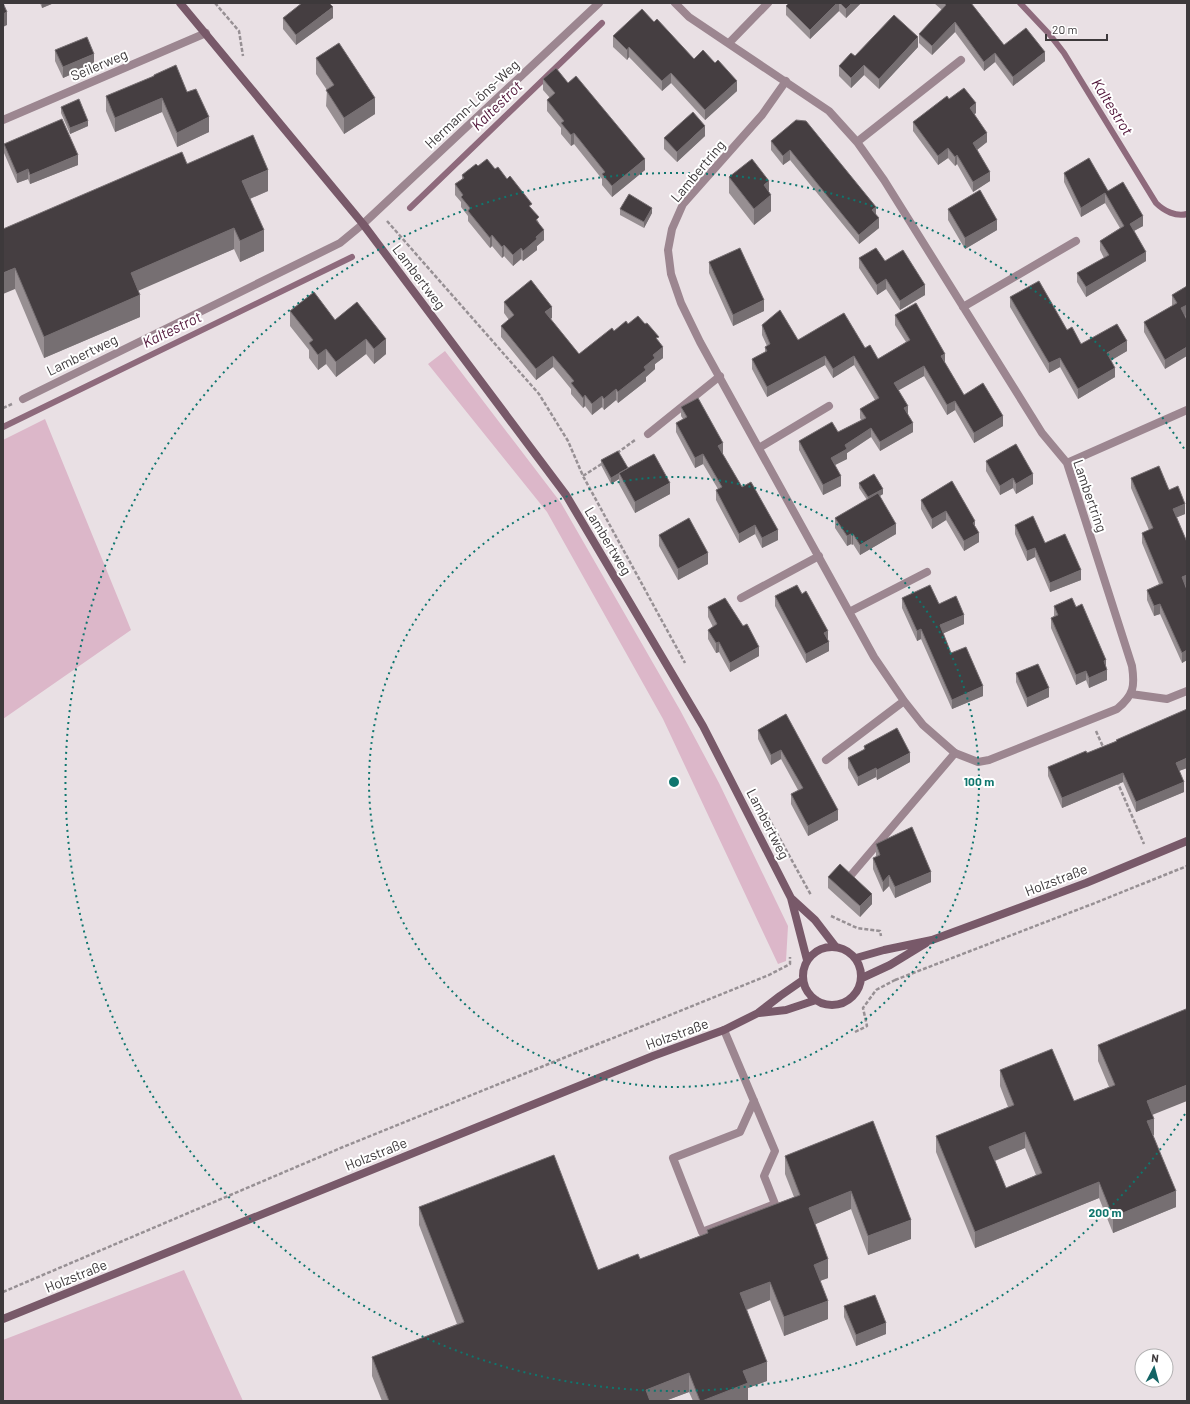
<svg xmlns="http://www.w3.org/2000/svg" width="1190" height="1404" font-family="Barlow,sans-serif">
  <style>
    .green { fill: #dcb7c9 }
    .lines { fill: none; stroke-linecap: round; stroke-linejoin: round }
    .stream { stroke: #8e6a7c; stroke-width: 6 }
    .path { stroke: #979094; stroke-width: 2.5; stroke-dasharray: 4 2; stroke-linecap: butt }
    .lane { stroke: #9c8690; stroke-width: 8 }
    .street { stroke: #9c8690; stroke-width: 8 }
    .secondary { stroke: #785969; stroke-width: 8 }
    .wall { fill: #978f92; fill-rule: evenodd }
    .shaded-wall { fill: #766f72 }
    .building { fill: #453e41; stroke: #766f72; fill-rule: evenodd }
    .ring { fill: none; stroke: #0f766e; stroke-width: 2; stroke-dasharray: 2 4 }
    .labels { text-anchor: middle; stroke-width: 4; stroke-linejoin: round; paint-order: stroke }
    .street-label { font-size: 14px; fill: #3d393b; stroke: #fff }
    .water-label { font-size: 15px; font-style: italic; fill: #4f1438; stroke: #fff }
    .centre { fill: #0f766e; stroke: #fff; stroke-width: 2 }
    .ring-label { font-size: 12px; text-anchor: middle; font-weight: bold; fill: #0f766e; stroke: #fff; stroke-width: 4; stroke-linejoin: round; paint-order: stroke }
  </style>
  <rect width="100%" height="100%" fill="#e9e0e4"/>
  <path class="green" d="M445 351 561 503 680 710 719 783 788 926 786 961 778 964 663 719 547 512 428 364Z
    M45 419 131 630 3 719V440Z
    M184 1270 243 1401H3V1340Z"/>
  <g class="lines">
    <path class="stream" d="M1020 3 1050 35 1064 53 1156 203C1164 211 1176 217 1187 214
      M410 208 602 23
      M3 427 352 257"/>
    <path class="path" d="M215 3 239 31 243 56
      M387 221 539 394 568 441 583 476 685 663
      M3 408 12 404
      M617 453 635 440
      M583 476 603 463
      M1096 731 1104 749
      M1117 781 1144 844
      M768 817 811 895
      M831 916 857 928 880 931 881 936
      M895 980 1095 903 1187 866
      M855 1032 867 1026 863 1008 876 990 895 980V979
      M3 1292 343 1147 769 975 790 964V957"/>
    <path class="lane" d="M852 874 955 753
      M724 1030 775 1151 764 1176 775 1204 702 1232 673 1158 740 1132 754 1101"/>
    <path class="street" d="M675 3 689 17 829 111 857 142 884 180 1042 433 1067 463 1132 666C1135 686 1134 695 1117 709L989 760 978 762 955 753 923 725 904 701 874 657 700 342 681 303 671 274 668 250 672 229 683 204 762 115 786 81
      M729 43 768 3
      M3 120 206 33
      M857 142 961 60
      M963 307 1076 241
      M23 399 340 243 363 224 599 3
      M648 434 720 376
      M759 448 829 406
      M1067 463 1187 410
      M741 598 819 556
      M849 612 927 572
      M1131 694 1167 699 1187 691
      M826 760 904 701"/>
    <path class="secondary" d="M180 3 363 224 566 495 703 726 791 898 807 960
      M792 899 815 920 835 946
      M803 976a29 29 0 1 1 58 0a29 29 0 1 1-58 0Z
      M856 958 884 950 932 940 1086 883 1187 841
      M862 978 890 965 926 943
      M759 1013 786 1010 816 1000
      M3 1319 653 1056 724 1030 758 1013 780 996 803 980"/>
  </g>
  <path class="wall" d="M40 3H54L42 8Z
    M789 3H861L846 18 839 11 810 39 786 15V6Z
    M934 3H971L1004 45 1045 61 1013 86 995 62 984 71 955 32 932 55 919 43V34L942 10Z
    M283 18H333L296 45 283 29Z
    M654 22 694 59 737 91 705 120 671 83 662 91 629 57 627 60 613 47V36Z
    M918 47 879 89 864 75 851 88 839 76V66L855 56Z
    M55 50 94 64 63 78 55 61Z
    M316 58 375 114 344 134 326 106 327 90 316 74Z
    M154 75 187 92 209 132 177 147 162 112 115 132 106 111V96L154 77Z
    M543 79 568 83 645 170 612 197 602 185V179L574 144 571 146 561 134V128L547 111V100L550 98 543 90Z
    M949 99 976 113 974 114 987 142 977 150 990 181 973 192 957 164 955 166 948 158 938 165 913 131V122Z
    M61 107 88 126 70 134 61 113Z
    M806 121 876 215 879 228 859 244 790 160 783 165 771 150V141Z
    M705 136 677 162 664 149V138Z
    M4 144 78 165 30 184 28 179 17 183 4 153Z
    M187 164 268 191 250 199 264 251 240 262 234 249 138 290 140 317 44 358 15 289 3 229Z
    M478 166 495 169 532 209 539 223 544 240 537 246V250L523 261 521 259 513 266 504 256 502 258 492 246 490 248 468 221V216L461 207V202L455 195V184L462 179V175Z
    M1064 173 1108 191 1143 226 1134 231 1146 261 1086 297 1077 282V273L1104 258 1100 250V241L1120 228 1105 203 1081 217 1064 182Z
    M729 177 769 192 771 211 754 225 729 193Z
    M620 209 652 213 644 228 620 215Z
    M948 209 997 230 965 249 948 220Z
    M859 258 885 261 925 295 900 310 886 289 877 295 859 268Z
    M709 262 764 311 733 326 709 273Z
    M1187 286V315L1185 316 1165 369 1144 332V322L1172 306V295Z
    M1010 297 1067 330 1081 344 1127 351 1111 360 1115 377 1078 399 1060 367 1049 373 1010 307Z
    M357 302 386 354 374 364 366 354 336 377 326 364 318 370 309 358V350L290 326V311L335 320Z
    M504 302 552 318 550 319 579 354 614 331 628 324 659 341 663 358 655 364V369L646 377V381L618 403 616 400 604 410 602 407 592 415 585 406 583 408 571 394V389L553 367 536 380 501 337V326L509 320 504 313Z
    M895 315 945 363 964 395 1003 426 974 443 955 410 947 415 924 376 898 390 908 414 913 432 880 451 871 437 847 453V459L835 465 841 486 823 495 799 450V441L838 432 861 420 860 418V409L875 400 854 365 833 378 825 365 767 397 752 369V359L765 352V347L767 346 762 335V325L798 340 865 348 878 359 906 342 895 325Z
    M681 407 723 453H722L742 487 778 540 762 548 755 534 739 543 716 500V490L718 489 703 464 695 468 676 432V423L683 419 681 416Z
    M601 460 628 468 670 494 635 513 619 484V479L611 484 601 465Z
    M986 461 1033 484 1016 494 1013 488 1000 495 986 471Z
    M1131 478 1169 490 1185 514 1177 517 1185 586 1187 590V660L1182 663 1160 614 1154 616 1147 600V590L1159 584 1142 543V533L1149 530 1131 488Z
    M952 481 975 528 979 542 964 551 946 520 932 529 921 509V500Z
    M859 483 883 494 880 496 896 534 860 555 853 544 852 545 851 544 847 546 835 528V518L867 500 859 488Z
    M1015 525 1045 543 1081 580 1050 592 1035 557 1027 561 1015 534Z
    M659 535 708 564 678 580 659 546Z
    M775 596 829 651 806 663 775 606Z
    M902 598 939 604 964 624 943 633 951 653 983 696 952 709 921 639 917 641 902 608Z
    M1054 606 1106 667 1107 680 1089 688 1086 680 1076 685 1051 628V618L1054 616Z
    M708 607 759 656 730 672 719 652 716 653 708 639V630L713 627 708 617Z
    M1016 673 1049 697 1027 707 1016 682Z
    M786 714 838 820 808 836 791 804V794L798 790 781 759 771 765 758 739V730Z
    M1116 740 1187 768 1179 771 1184 792 1136 812 1123 782 1062 808 1048 776V767L1087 753 1116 741Z
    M864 746 910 762 877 780 876 777 858 786 848 768V758L864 750Z
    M876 844 931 882 895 898 889 886 883 892 873 869V858L876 857Z
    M828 877 872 904 860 917 828 888Z
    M1098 1045 1152 1115 1154 1135H1153L1176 1207 1113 1233 1099 1198 975 1248 936 1152V1136L1008 1107 1000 1086V1070L1074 1101 1109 1087 1098 1061ZM1025 1148 1036 1175 1006 1188 995 1161Z
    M873 1121 911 1239 868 1255 851 1209 815 1224 828 1278 820 1281 828 1319 784 1336 770 1300 747 1310 767 1381 748 1388V1401H693L689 1392 665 1401H382L372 1376V1357L457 1324 419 1225V1207L598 1270 640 1259 707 1233V1230L794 1197 785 1174V1156Z
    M844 1306 886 1334 856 1346 844 1317Z"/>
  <path class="shaded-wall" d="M42 3H54L42 8Z
    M837 3H839V11L810 39V30Z
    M852 3H861L846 18V9Z
    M333 7V18L296 45V35Z
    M7 12V25L3 27V14Z
    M955 22V32L932 55V46Z
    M918 37V47L879 89V79Z
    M629 47V57L627 60V50Z
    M1045 52V61L1013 86V77Z
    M995 53V62L984 71V62Z
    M94 54V64L63 78V67Z
    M864 65V75L851 88V78Z
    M671 73V83L662 91V81Z
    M737 81V91L705 120V110Z
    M162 98V112L115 132V118Z
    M375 98V114L344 134V118Z
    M976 103V113L970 118V108Z
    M209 117V132L177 147V133Z
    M88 121V126L70 134V128Z
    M705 126V136L677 162V152Z
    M574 133V144L571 146V135Z
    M987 133V142L973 153V143Z
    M948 148V158L938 165V156Z
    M790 150V160L783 165V156Z
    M78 155V165L30 184V175Z
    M957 155V164L955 166V157Z
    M645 159V170L612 197V186Z
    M28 169V179L17 183V174Z
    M268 170V191L242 202V181Z
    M990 172V181L973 192V182Z
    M769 181V197L771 195V211L754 225V209L764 185Z
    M1105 193V203L1081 217V208Z
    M876 207V216L872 210Z
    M652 208V213L644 228V222Z
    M1143 216V226L1130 233V224Z
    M879 218V228L859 244V235Z
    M997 220V230L965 249V238Z
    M234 228V249L131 294V273Z
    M264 230V251L240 262V241Z
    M544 230V240L537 246V250L523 261V251L536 237Z
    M492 235V246L490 248V238Z
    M504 245V256L502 258V247Z
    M521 248V259L513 266V255Z
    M1146 252V261L1086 297V287Z
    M15 268V289L3 294V273Z
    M886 279V289L877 295V285Z
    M925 285V295L900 310V301Z
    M140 295V317L44 358V337Z
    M764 300V311L733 326V315Z
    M1187 305V315L1181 318V308Z
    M552 307V318L545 323V312Z
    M366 339V354L336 377V362Z
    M386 339V354L374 364V349Z
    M1127 341V351L1107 363V353Z
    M663 347V358L655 364V369L646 377V381L618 403V392L644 367 653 355Z
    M1187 347V356L1165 369V360Z
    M326 349V364L318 370V355Z
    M945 354V363L941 356Z
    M553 356V367L536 380V369Z
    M825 356V365L767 397V387Z
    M854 356V365L833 378V369Z
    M1060 358V367L1049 373V363Z
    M924 366V376L894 393V383Z
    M1115 368V377L1078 399V389Z
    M616 389V400L604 410V399Z
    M585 395V406L583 408V398Z
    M602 396V407L592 415V404Z
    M955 401V410L947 415V405Z
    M908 406V416L904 408Z
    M1003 416V426L974 443V433Z
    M913 423V432L880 451V442Z
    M871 428V437L847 453V459L831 467V458L845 445Z
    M723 443V453L718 455V446Z
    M703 454V464L695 468V458Z
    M619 474V479L611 484V478Z
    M1033 474V484L1016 494V484Z
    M841 476V486L823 495V485Z
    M1013 478V488L1000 495V486Z
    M670 483V494L635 513V502Z
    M883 489V494L868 503V497Z
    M1185 504V514L1173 519V509Z
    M946 511V520L932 529V519Z
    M975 521V531L973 523Z
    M896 524V534L860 555V545Z
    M755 525V534L739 543V534Z
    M778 530V540L762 548V538Z
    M979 533V542L964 551V541Z
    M851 534V544L847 546V536Z
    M853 534V544L852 545V535Z
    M1035 548V557L1027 561V551Z
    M708 553V564L678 580V569Z
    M1081 570V580L1050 592V583Z
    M1187 575V585L1182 587V577Z
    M1160 604V614L1154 616V606Z
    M964 615V624L940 635V625Z
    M921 629V639L917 641V631Z
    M828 631V640L824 633Z
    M719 642V652L716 653V643Z
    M829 642V651L806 663V654Z
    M759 647V656L730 672V663Z
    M1187 650V660L1182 663V653Z
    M1106 660V669L1104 661Z
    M1107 670V680L1089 688V678Z
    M1086 671V680L1076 685V675Z
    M983 686V696L952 709V700Z
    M1049 688V697L1027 707V698Z
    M781 750V759L771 765V755Z
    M910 753V762L877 780V770Z
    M1187 758V768L1176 772V763Z
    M876 768V777L858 786V777Z
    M1123 773V782L1062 808V798Z
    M1184 782V792L1136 812V802Z
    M838 810V820L808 836V826Z
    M931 872V882L895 898V887Z
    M889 875V886L883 892V882Z
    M872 894V904L860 917V906Z
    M1187 1085V1101L1147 1117V1101Z
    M1154 1119V1135L1147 1137V1121Z
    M1025 1132V1148L989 1163V1147Z
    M1099 1182V1198L975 1248V1232Z
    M851 1191V1209L809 1227V1208Z
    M1176 1191V1207L1113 1233V1217Z
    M911 1220V1239L868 1255V1236Z
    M828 1259V1278L814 1283V1265Z
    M770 1282V1300L740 1312V1293Z
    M828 1301V1319L784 1336V1317Z
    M886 1323V1334L856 1346V1335Z
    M767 1362V1381L748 1388V1401H702L743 1371Z
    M689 1373V1392L665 1401H646V1390Z"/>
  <path class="building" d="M3 3 7 12 3 14Z
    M302 3H329L333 7 296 35 283 18Z
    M789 3H837L810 30 786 6Z
    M840 3H852L846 9Z
    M944 3H971L1004 45 1026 28 1045 52 1013 77 995 53 984 62 955 22 932 46 919 34 946 5Z
    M642 9 654 22 657 19 694 59 703 50 715 63 718 60 737 81 705 110 671 73 662 81 629 47 627 50 613 36Z
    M894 15 918 37 879 79 864 65 851 78 839 66 851 53 855 56Z
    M87 37 94 54 63 67 55 50Z
    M339 43 375 98 344 118 326 90 334 85 316 58Z
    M176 65 187 92 196 89 209 117 177 133 162 98 115 118 106 96 154 76V75Z
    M556 68 568 83 576 76 645 159 612 186 602 174 605 172 574 133 571 135 561 123 564 121 547 100 555 93 543 79Z
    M964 88 976 103 970 108 987 133 973 143 990 172 973 182 957 155 955 157 948 148 938 156 913 122 947 96 949 99Z
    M79 99 88 121 70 128 61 107Z
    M693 112 705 126 677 152 664 138Z
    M62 119 78 155 30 175 28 169 17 174 4 144Z
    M796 120 806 121 876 207 872 210 879 218 859 235 790 150 783 156 771 141Z
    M253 135 268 170 242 181 264 230 240 241 234 228 131 273 140 295 44 337 15 268 3 273V229L182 152 187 164Z
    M1089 158 1108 191 1123 182 1143 216 1130 224 1146 252 1086 287 1077 273 1109 255 1100 241 1124 226 1105 193 1081 208 1064 173Z
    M487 159 495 169 498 167 507 179 510 176 532 204 529 206 539 217 536 220 544 230 536 237 537 239 523 251 521 248 513 255 504 245 502 247 492 235 490 238 468 211 470 208 461 197 463 195 455 184 464 178 462 175 476 164 478 166Z
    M752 159 769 181 764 185 771 195 754 209 729 177Z
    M980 190 997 220 965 238 948 209Z
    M629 194 652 208 644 222 620 209Z
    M740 248 764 300 733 315 709 262Z
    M876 248 885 261 903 250 925 285 900 301 886 279 877 285 859 258Z
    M531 280 552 307 545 312 579 354 612 328 614 331 626 321 628 324 638 316 645 324 647 323 659 337 656 338 663 347 653 355 655 358 644 367 646 370 618 392 616 389 604 399 602 396 592 404 585 395 583 398 571 383 574 381 553 356 536 369 501 326 514 315 504 302Z
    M1039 281 1067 330 1072 327 1081 344 1117 324 1127 341 1107 353 1115 368 1078 389 1060 358 1049 363 1010 297Z
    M1187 286V305L1181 308 1187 320V347L1165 360 1144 322 1177 303 1172 295Z
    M314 292 335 320 357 302 386 339 374 349 366 339 336 362 326 349 318 355 309 343 313 340 290 311Z
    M916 303 945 354 941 356 964 395 983 383 1003 416 974 433 955 401 947 405 924 366 894 383 908 406 904 408 913 423 880 442 871 428 845 445 847 449 831 458 841 476 823 485 799 441 832 422 838 432 866 418 860 409 879 398 854 356 833 369 825 356 767 387 752 359 767 351 765 347 770 344 762 325 780 310 798 340 844 313 865 348 870 345 878 359 910 340 895 315Z
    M698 398 723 443 718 446 742 487 751 482 778 530 762 538 755 525 739 534 716 490 722 487 703 454 695 458 676 423 687 417 681 407Z
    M1016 444 1033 474 1016 484 1013 478 1000 486 986 461Z
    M618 451 628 468 611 478 601 460Z
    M654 454 670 483 635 502 619 473Z
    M1159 466 1169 490 1178 486 1185 504 1173 509 1187 542V575L1182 577 1187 590V650L1182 653 1160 604 1154 606 1147 590 1163 583 1142 533 1153 528 1131 478Z
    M874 474 883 489 868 497 859 483Z
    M952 481 975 521 973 523 979 533 964 541 946 511 932 519 921 500Z
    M878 493 896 524 860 545 853 534 852 535 851 534 847 536 835 518Z
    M1033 516 1045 543 1065 534 1081 570 1050 583 1035 548 1027 551 1015 525Z
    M689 518 708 553 678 569 659 535Z
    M797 585 802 594 806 591 828 631 824 633 829 642 806 654 775 596Z
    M930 585 939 604 956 596 964 615 940 625 951 653 966 647 983 686 952 700 921 629 917 631 902 598Z
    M725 598 743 626 747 624 759 647 730 663 719 642 716 643 708 630 717 624 708 607Z
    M1072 598 1076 607 1082 604 1106 660 1104 661 1107 670 1089 678 1086 671 1076 675 1051 618 1058 615 1054 606Z
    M1038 664 1049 688 1027 698 1016 673Z
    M1187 709V758L1176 763 1184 782 1136 802 1123 773 1062 798 1048 767 1086 751 1087 753 1117 741 1116 740Z
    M786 714 838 810 808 826 791 794 803 788 781 750 771 755 758 730Z
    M897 728 910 753 877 770 876 768 858 777 848 758 865 749 864 746Z
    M912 827 931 872 895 887 889 875 883 882 873 858 880 855 876 844Z
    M840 864 872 894 860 906 828 877Z
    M1186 1009 1187 1014V1085L1147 1101 1154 1119 1147 1121 1176 1191 1113 1217 1099 1182 975 1232 936 1136 1014 1105 1000 1070 1052 1049 1074 1101 1115 1085 1098 1045ZM1025 1132 1042 1173 1006 1188 989 1147Z
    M873 1121 911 1220 868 1236 851 1191 809 1208 828 1259 814 1265 828 1301 784 1317 770 1282 740 1293 767 1362 743 1371 748 1383 702 1401H700L689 1373 646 1390 650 1401H389L372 1357 464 1322 419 1207 554 1155 598 1270 638 1254 640 1259 708 1233 707 1230 800 1195 785 1156Z
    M875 1295 886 1323 856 1335 844 1306Z"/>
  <g class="ring">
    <circle cx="674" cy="782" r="305"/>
    <path d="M1185 1114A609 609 0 1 1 1185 450"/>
  </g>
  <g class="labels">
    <g class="street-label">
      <text transform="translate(99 65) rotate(-23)" y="5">Seilerweg</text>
      <text transform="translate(472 104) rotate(-43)" y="5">Hermann-Löns-Weg</text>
      <text transform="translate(698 171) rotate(-50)" y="5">Lambertring</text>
      <text transform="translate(419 277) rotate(53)" y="5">Lambertweg</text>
      <text transform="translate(82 355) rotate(-26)" y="5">Lambertweg</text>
      <text transform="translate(1090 496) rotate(71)" y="5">Lambertring</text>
      <text transform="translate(608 541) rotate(59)" y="5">Lambertweg</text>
      <text transform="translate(768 824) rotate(63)" y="5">Lambertweg</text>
      <text transform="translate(1056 880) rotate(-21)" y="5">Holzstraße</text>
      <text transform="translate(677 1034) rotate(-20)" y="5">Holzstraße</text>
      <text transform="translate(376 1154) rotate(-22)" y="5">Holzstraße</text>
      <text transform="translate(76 1276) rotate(-22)" y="5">Holzstraße</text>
    </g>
    <g class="water-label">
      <text transform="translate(497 106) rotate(-44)" y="5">Kaltestrot</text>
      <text transform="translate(1112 107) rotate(58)" y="5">Kaltestrot</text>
      <text transform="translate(172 330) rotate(-26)" y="5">Kaltestrot</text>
    </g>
  </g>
  <circle cx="674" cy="782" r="6" class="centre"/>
  <g class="ring-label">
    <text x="979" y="786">100 m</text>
    <text x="1105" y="1217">200 m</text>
  </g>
  <rect width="1190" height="1404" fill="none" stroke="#3d393b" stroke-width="8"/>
  <g transform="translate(1154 1368) rotate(6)"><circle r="19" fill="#ffffff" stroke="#b1b0b1"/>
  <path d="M0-3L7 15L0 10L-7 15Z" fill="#146465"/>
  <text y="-6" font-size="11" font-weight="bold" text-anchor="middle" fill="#3d393b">N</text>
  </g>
  <path d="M1046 34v6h61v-6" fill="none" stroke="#3d393b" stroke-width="2"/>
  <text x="1052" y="34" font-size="12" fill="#3d393b" stroke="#ffffff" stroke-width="3" paint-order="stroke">20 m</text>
</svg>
